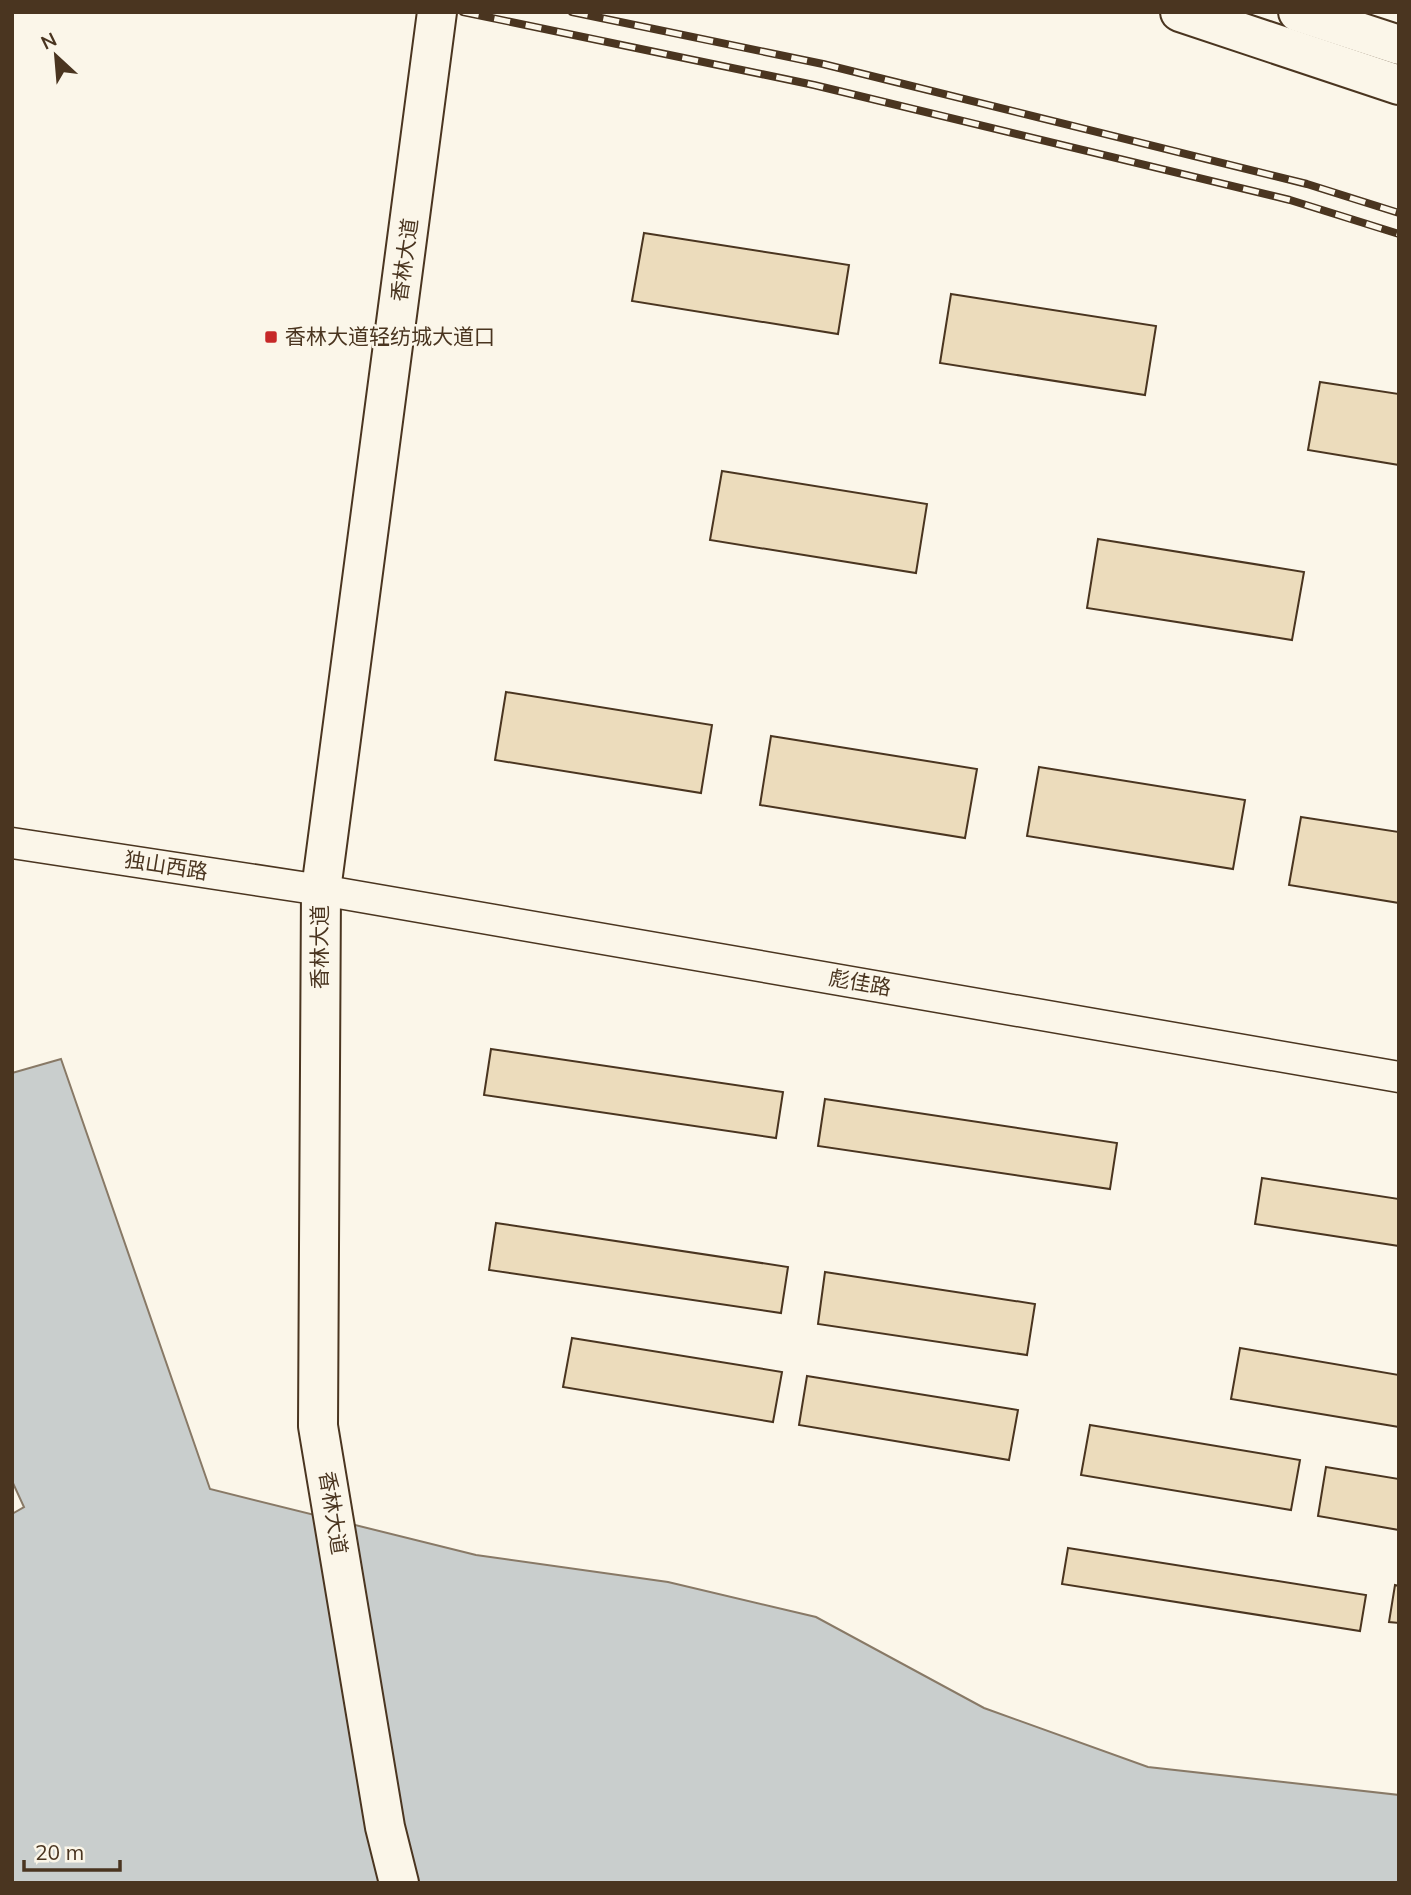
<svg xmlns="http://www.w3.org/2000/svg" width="1411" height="1895" font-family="Mulish,'Noto Sans SC',sans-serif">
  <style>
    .water { fill: #c9cecd; stroke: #887966; stroke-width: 2 }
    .building { fill: #ecdcbc; stroke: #4a3520; stroke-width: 2 }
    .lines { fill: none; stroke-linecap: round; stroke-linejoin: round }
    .street-casing { stroke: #4a3520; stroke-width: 33 }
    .secondary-casing { stroke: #4a3520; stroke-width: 42 }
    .primary-casing { stroke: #4a3520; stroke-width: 42 }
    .highway-casing { stroke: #4a3520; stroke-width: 42 }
    .street { stroke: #fbf6e9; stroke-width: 30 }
    .secondary { stroke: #fbf6e9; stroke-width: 38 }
    .primary { stroke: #fbf6e9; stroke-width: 38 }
    .highway { stroke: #fbf6e9; stroke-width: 38 }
    .rail-casing { stroke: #4a3520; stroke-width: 8 }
    .rail { stroke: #fbf6e9; stroke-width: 5; stroke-dasharray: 16; stroke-linecap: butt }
    .poi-dot { fill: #c62828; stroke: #fbf6e9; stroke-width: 2.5 }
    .labels { text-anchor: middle; stroke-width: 5; stroke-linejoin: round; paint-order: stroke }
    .street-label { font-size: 21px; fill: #4a3520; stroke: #fbf6e9 }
    .poi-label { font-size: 21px; fill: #4a3520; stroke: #fbf6e9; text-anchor: start }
  </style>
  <rect width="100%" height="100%" fill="#fbf6e9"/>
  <path class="water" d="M61 1059 210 1489 476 1555 668 1582 816 1617 984 1708 1148 1767 1399 1795V1883H12V1514L24 1507 12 1481V1073Z"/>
  <path class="building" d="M644 233 849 265 838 334 632 301Z
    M951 294 1156 326 1145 395 940 363Z
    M1320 382 1399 394V465L1308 450Z
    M722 471 927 504 916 573 710 540Z
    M1098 539 1304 572 1292 640 1087 608Z
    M506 692 712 725 701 793 495 760Z
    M771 736 977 769 965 838 760 805Z
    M1039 767 1245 800 1233 869 1027 836Z
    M1301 817 1399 832V903L1289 885Z
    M491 1049 783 1092 776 1138 484 1095Z
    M825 1099 1117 1143 1110 1189 818 1146Z
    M1262 1178 1399 1199V1246L1255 1224Z
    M496 1223 788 1267 781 1313 489 1270Z
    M825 1272 1035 1304 1027 1355 818 1324Z
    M572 1338 782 1372 773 1422 563 1387Z
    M1240 1348 1399 1375V1427L1231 1399Z
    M807 1376 1018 1410 1009 1460 799 1425Z
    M1090 1425 1300 1460 1291 1510 1081 1475Z
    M1326 1467 1399 1479V1530L1318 1516Z
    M1068 1548 1366 1595 1360 1631 1062 1584Z
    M1395 1585 1399 1586V1623L1389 1622Z"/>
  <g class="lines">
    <g class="street-casing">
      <path id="street" d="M12 843 321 890 1399 1077"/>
    </g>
    <g class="secondary-casing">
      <path id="secondary" d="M399 1883 385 1827 318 1426 321 890 437 12"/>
    </g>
    <g class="primary-casing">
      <path id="primary" d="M1298 12 1399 45"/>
    </g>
    <g class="highway-casing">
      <path id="highway" d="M1180 12 1399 85"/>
    </g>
    <use href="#street" class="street"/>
    <use href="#secondary" class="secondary"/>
    <use href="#primary" class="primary"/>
    <use href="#highway" class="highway"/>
    <g class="rail-casing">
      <path id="rail" d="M463 12 814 85 1290 200 1399 234
        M572 12 823 64 1307 184 1399 213"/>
    </g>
    <use href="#rail" class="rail"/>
  </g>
  <rect class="poi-dot" x="264" y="330" width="14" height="14" rx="3.5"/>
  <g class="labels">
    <g class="street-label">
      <text transform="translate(405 260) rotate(-82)" y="7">香林大道</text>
      <text transform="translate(166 866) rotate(9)" y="7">独山西路</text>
      <text transform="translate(320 947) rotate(-90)" y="7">香林大道</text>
      <text transform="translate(860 983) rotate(10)" y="7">彪佳路</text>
      <text transform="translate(333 1513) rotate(81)" y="7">香林大道</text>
    </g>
    <g class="poi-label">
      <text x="285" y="344">香林大道轻纺城大道口</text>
    </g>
  </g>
  <rect width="1411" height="1895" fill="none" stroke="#4a3520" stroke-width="28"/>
  <g transform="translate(56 56) rotate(334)" stroke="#fbf6e9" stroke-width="5" paint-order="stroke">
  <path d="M0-5L12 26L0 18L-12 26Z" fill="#4a3520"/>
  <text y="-10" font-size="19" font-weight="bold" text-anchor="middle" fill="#4a3520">N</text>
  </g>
  <path d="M24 1860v10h96v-10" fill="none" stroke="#4a3520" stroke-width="3.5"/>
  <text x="35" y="1860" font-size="21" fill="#4a3520" stroke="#fbf6e9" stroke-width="5" paint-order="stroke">20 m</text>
</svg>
